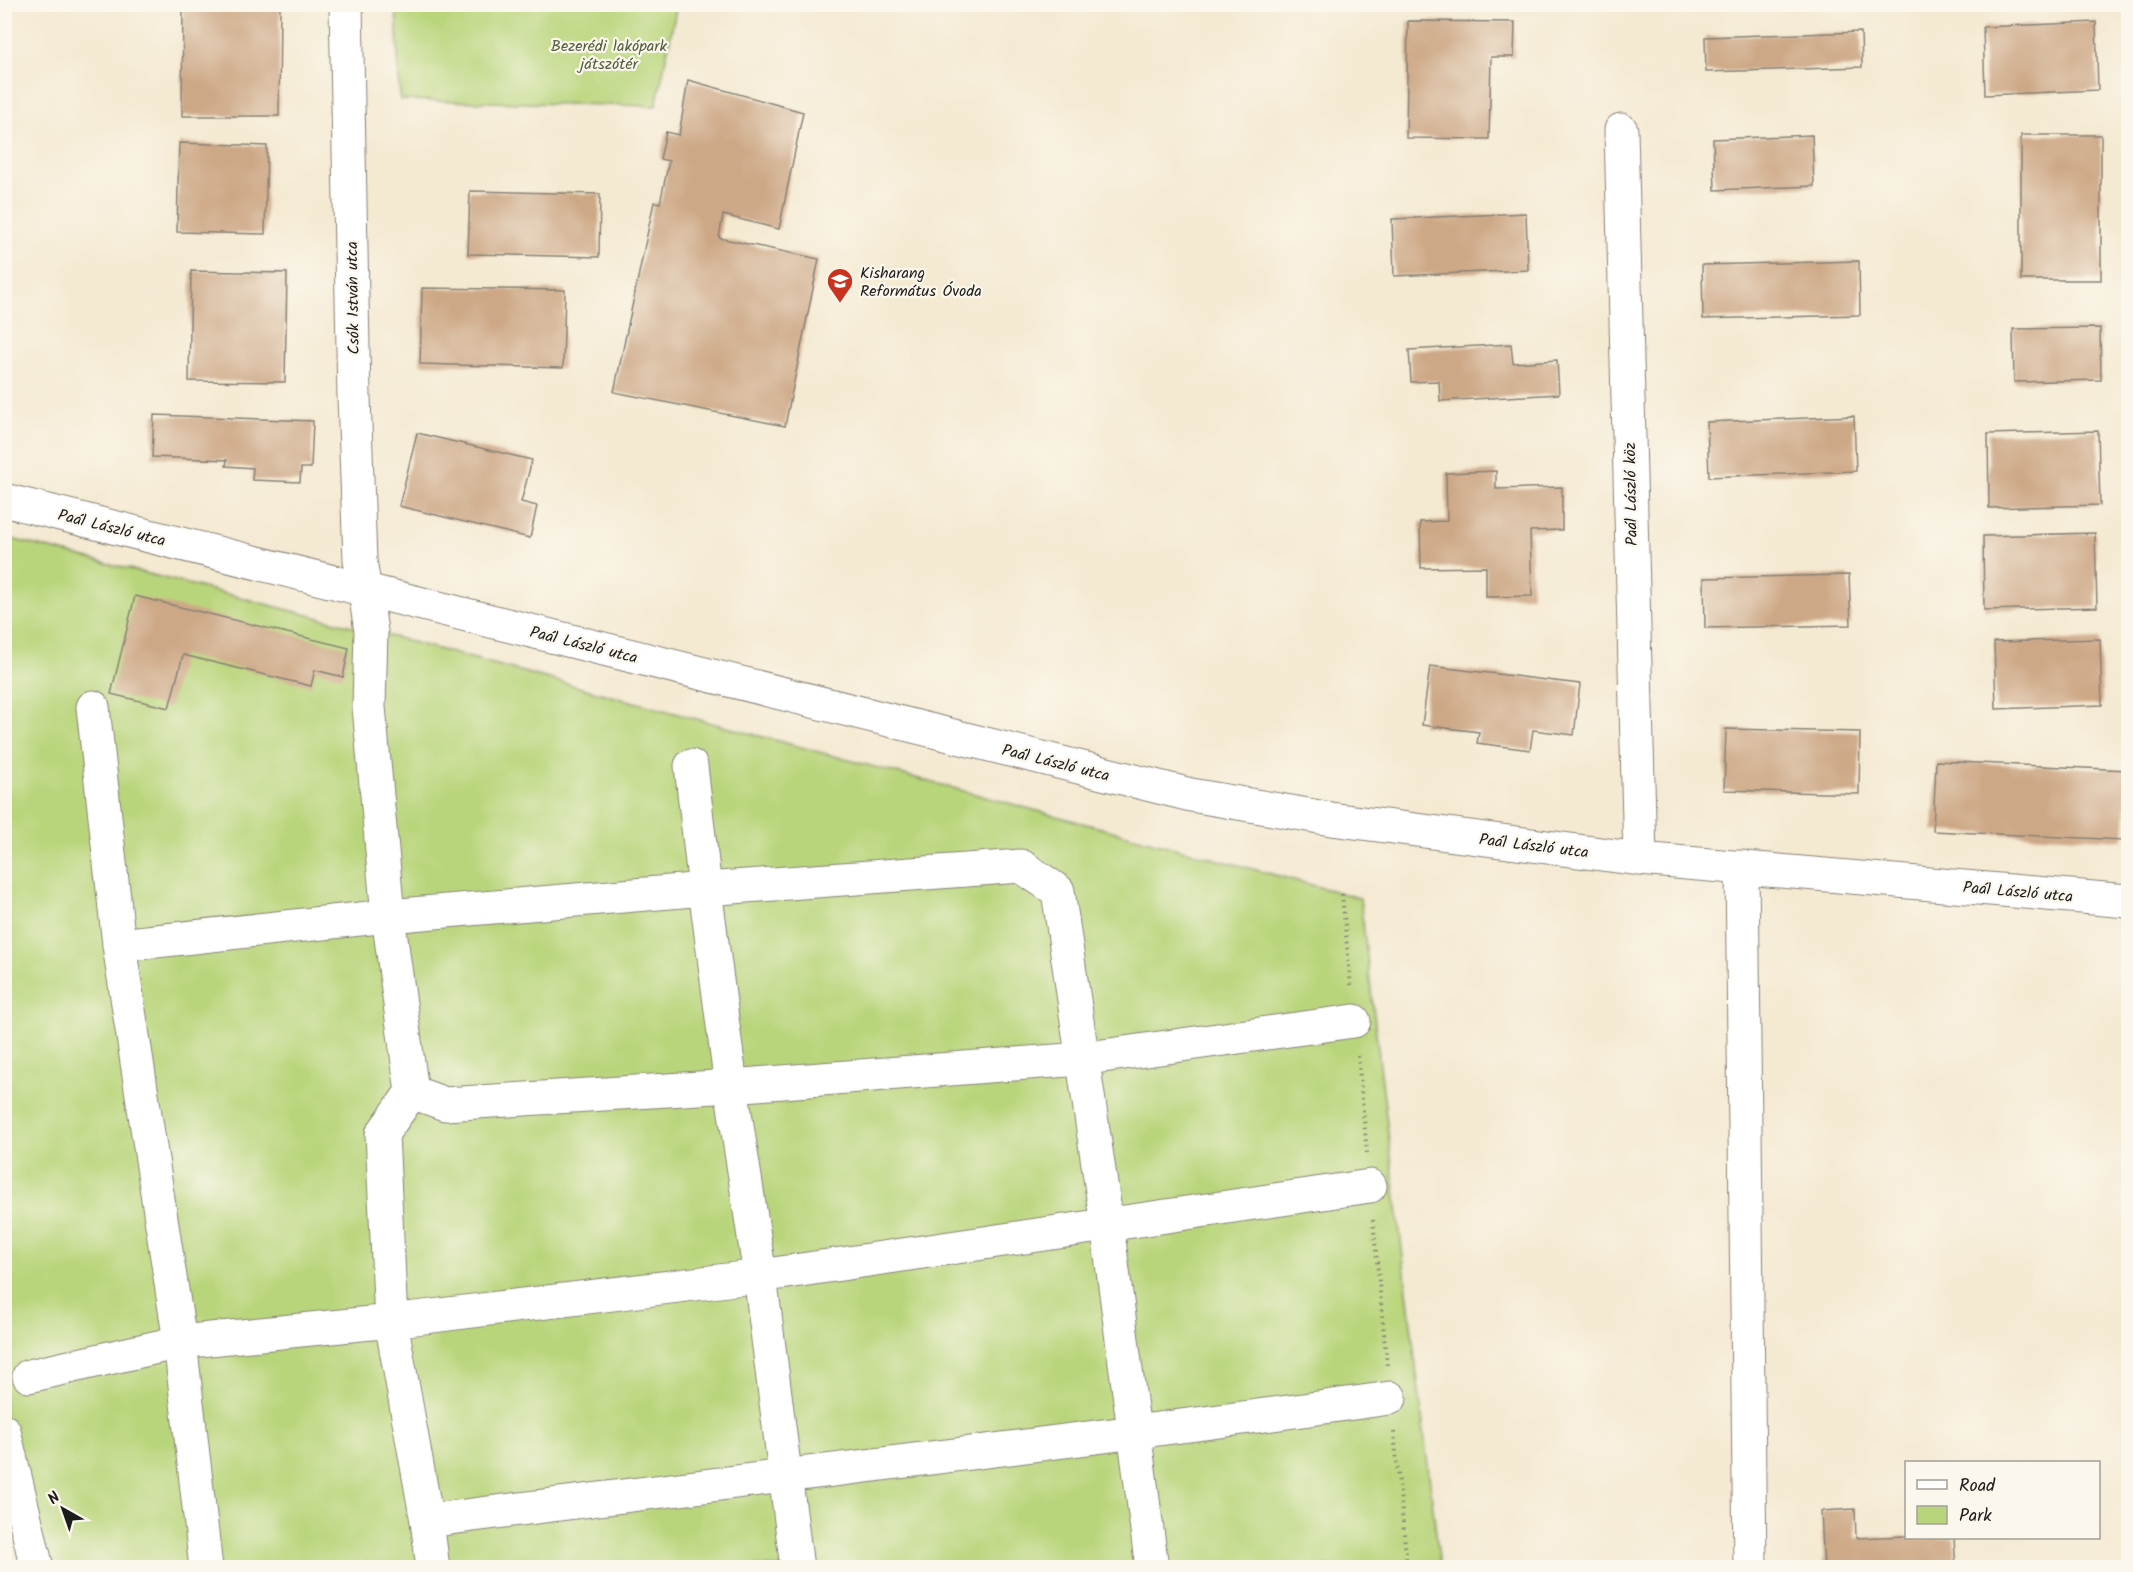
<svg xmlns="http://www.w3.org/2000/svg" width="2133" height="1572" font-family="Kalam,sans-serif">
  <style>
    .green { fill: #b9d57b; stroke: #6a784c; stroke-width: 1.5 }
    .building { fill: #cda886 }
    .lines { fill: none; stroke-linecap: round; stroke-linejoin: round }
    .minor-casing { stroke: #888276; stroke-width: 35 }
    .path { stroke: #888276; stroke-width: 4; stroke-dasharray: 1.5 4.5; stroke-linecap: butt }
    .minor { stroke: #fff; stroke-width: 33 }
    .labels { text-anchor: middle; stroke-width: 4.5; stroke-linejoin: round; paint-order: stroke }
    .park-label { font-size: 16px; fill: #535d3d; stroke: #fbf7ec }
    .poi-label { font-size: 16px; fill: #1c1c1c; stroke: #fbf7ec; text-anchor: start }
    .street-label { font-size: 16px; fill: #1c1c1c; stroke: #fbf7ec }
  </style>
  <rect width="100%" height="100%" fill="#fbf7ec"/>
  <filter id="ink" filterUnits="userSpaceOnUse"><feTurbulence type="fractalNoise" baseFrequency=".0167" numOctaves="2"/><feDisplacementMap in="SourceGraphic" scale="12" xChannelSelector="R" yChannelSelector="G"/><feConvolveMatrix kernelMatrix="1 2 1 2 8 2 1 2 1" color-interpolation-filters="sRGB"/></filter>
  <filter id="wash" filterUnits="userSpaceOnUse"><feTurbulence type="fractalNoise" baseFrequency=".008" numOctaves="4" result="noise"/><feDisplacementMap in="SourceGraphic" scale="24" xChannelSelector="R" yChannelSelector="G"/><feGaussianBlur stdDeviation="1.35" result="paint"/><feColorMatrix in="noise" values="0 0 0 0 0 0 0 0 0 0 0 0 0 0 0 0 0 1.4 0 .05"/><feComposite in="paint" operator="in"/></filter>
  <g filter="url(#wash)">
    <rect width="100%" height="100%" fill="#f4e9d1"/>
    <path class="green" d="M396 5V4L677 5 656 106 400 100Z
      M4 537 371 631 1360 898 1440 1567H40L4 1431Z"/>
    <g id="blocks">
      <path class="building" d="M183 5 280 6 279 116H182Z
        M1408 21 1515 22 1514 57H1491L1489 139 1406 138Z
        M2096 22 2098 90 1985 95 1983 27Z
        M1861 32 1862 67 1706 72 1705 37Z
        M688 80 803 112 779 229 723 215 719 238 819 259 785 426 614 392 654 202 660 203 669 161 660 159 666 132 679 135Z
        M1812 135 1814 186 1715 190 1713 139Z
        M2021 135H2101V280H2021Z
        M179 143 267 146 265 234 177 232Z
        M470 191 600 194 599 257 468 254Z
        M1526 213 1528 270 1394 276 1392 219Z
        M1859 261 1860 315 1703 319 1702 265Z
        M191 271 287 273 285 382 189 381Z
        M422 288 565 290 563 368 420 364Z
        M2100 328 2101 380 2014 382 2013 329Z
        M1511 344 1513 363 1557 360 1559 394 1440 401 1439 381 1411 382 1409 350Z
        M154 415 313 421 311 468H301L300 482 252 480 253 468 226 466 227 460 152 457Z
        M1854 416 1856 471 1709 477 1707 422Z
        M2098 431 2100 505 1989 508 1988 434Z
        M417 433 532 460 521 502 537 506 530 538 399 506Z
        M1496 471V489L1562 487V530L1530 531 1532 596 1486 597V567L1421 568 1420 522 1447 521 1446 473Z
        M2095 533 2097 607 1984 610 1983 536Z
        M1849 575 1851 625 1705 628 1704 578Z
        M135 596 349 648 343 677 315 670 311 686 183 655 169 708 111 694Z
        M2100 639 2102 705 1996 709 1994 642Z
        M1430 666 1580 684 1574 735 1533 730 1530 750 1477 743 1479 732 1422 725Z
        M1726 729 1860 732 1859 794 1724 790Z
        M1936 761 2128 770 2124 840 1933 831Z
        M1855 1509 1856 1538 1906 1536V1538H1954L1956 1568H1824L1821 1511Z"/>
    </g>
  </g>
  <g filter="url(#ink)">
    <use href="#blocks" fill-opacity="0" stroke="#888276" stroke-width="1.5"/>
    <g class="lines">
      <g class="minor-casing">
        <path id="minor" d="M346 4 354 397 360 560 371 631 369 707 388 916 412 1092 382 1134 391 1321 427 1521 433 1568
          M1621 130 1640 859
          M4 500 1191 795 1331 819 1640 859 2128 901
          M93 707 119 945 180 1342 206 1568
          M691 766 705 889 731 1086 760 1276 797 1568
          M1742 867 1750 1568
          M119 945 388 916 705 889 1021 866 1058 891 1107 1225 1152 1568
          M412 1092 445 1104 731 1086 1081 1059 1354 1021
          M29 1376 180 1342 391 1321 760 1276 1370 1186
          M4 1431 37 1568
          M427 1521C748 1479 1070 1443 1390 1398"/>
      </g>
      <path class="path" d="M1342 894 1351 986
        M1358 1056 1367 1153
        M1373 1220 1387 1365
        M1394 1432 1407 1564"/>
      <use href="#minor" class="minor"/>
    </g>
  </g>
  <defs>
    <g id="school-pin" transform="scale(1.35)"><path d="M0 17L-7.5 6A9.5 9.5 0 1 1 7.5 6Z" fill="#c8321e" stroke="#fbf7ec"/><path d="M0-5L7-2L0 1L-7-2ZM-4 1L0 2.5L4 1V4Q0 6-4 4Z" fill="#fff"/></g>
  </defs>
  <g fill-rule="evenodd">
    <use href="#school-pin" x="840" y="281"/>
  </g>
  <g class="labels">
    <g class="park-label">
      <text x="609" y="51">Bezerédi lakópark<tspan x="609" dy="18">játszótér</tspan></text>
    </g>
    <g class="poi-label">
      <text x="860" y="278">Kisharang<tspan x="860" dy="18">Református Óvoda</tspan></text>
    </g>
    <g class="street-label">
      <text transform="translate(352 298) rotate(-91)" y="6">Csók István utca</text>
      <text transform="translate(1630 494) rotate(-91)" y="6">Paál László köz</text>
      <text transform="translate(112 527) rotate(14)" y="6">Paál László utca</text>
      <text transform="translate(584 644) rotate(14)" y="6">Paál László utca</text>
      <text transform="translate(1056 762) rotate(14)" y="6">Paál László utca</text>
      <text transform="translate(1534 845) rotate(7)" y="6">Paál László utca</text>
      <text transform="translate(2018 891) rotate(5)" y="6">Paál László utca</text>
    </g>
  </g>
  <rect width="2133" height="1572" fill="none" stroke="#fbf7ec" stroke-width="24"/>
  <rect x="1905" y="1461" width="195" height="78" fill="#fbf7ec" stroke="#a29f99" stroke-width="1.5"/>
  <rect x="1917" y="1480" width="30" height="9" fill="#ffffff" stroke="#a29f99" stroke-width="1.5"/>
  <text x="1959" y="1491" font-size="18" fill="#1c1c1c">Road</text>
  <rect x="1917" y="1506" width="30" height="18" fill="#b9d57b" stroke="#a29f99" stroke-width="1.5"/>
  <text x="1959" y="1521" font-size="18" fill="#1c1c1c">Park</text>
  <g transform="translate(63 1509) rotate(320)" stroke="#fbf7ec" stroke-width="4.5" paint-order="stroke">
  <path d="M0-4.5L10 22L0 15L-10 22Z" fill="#1c1c1c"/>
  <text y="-9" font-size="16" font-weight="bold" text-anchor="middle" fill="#1c1c1c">N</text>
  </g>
</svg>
